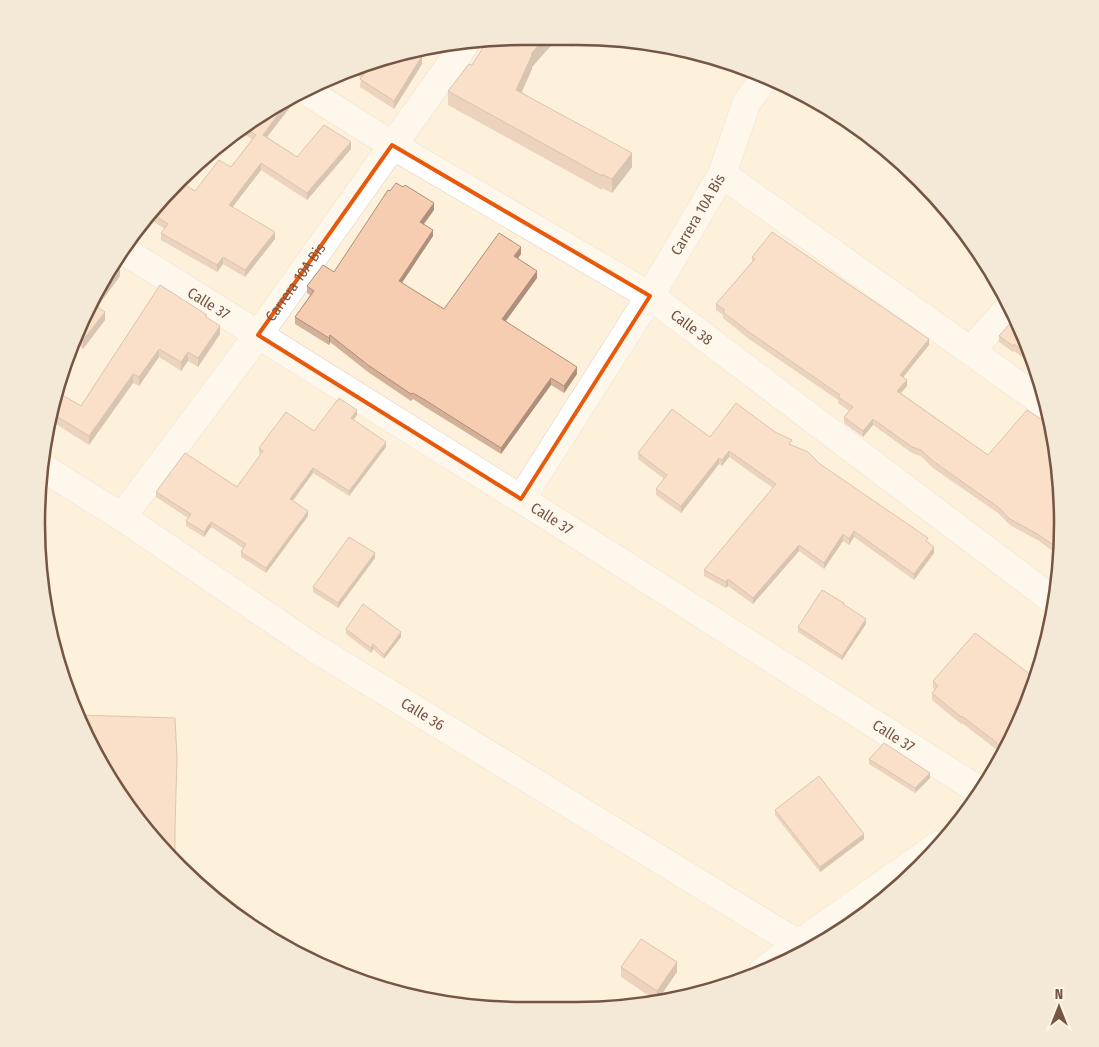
<svg xmlns="http://www.w3.org/2000/svg" width="1099" height="1047" font-family="'Fira Sans Condensed',sans-serif">
  <style>
    .lines { fill: none; stroke-linecap: round; stroke-linejoin: round }
    .minor-casing { stroke: #e4cebb; stroke-width: 29 }
    .minor { stroke: #fff; stroke-width: 28 }
    .wall { fill: #d4b098 }
    .shaded-wall { fill: #ac907c }
    .building { fill: #f6cdb1; stroke: #ac907c }
    .marked { fill: none; stroke: #e8590c; stroke-width: 4; stroke-linejoin: round }
    .labels { text-anchor: middle; stroke-width: 4; stroke-linejoin: round; paint-order: stroke }
    .street-label { font-size: 15px; fill: #755543; stroke: #fff5e4 }
    .rim { fill: none; stroke: #755543; stroke-width: 2.5 }
  </style>
  <rect width="100%" height="100%" fill="#fef1dc"/>
  <g class="lines">
    <g class="minor-casing">
      <g id="minor">
        <path id="s1" d="M305 90 392 145 650 296 1054 601"/>
        <path d="M722 174 1046 405"/>
        <path id="s2" d="M123 250 521 499 980 791"/>
        <path d="M971 350 1010 307"/>
        <path id="s3" d="M42 467 122 517 313 647 808 950"/>
        <path id="s4" d="M521 499 650 296 722 174 747 102 765 77"/>
        <path id="s5" d="M122 517 258 335 465 44"/>
        <path d="M763 971 798 944 939 845"/>
      </g>
    </g>
    <use href="#minor" class="minor"/>
  </g>
  <path class="wall" d="M578 39 573 47 560 40Z
    M556 40 532 67V69L522 92 632 167 612 193 602 188V190L448 105V91L472 65 486 43Z
    M422 48 418 54 422 64 394 109 360 87 361 78 349 70Z
    M291 106 267 137 297 157 351 149 307 200 261 170 232 207 275 239 245 277 223 264 217 272 161 240V233L165 229 147 217 157 202 195 191 231 167 252 139 239 131 253 119Z
    M434 210 424 224 433 236 402 283 444 309 521 254 518 259 537 278 506 321 577 374 564 393 551 385 501 454 425 407 413 399 411 401 368 372 330 342 329 345 295 324V317L310 295 307 293V286L334 272Z
    M752 257 929 345 903 377 907 386 901 393 988 455 1059 460 1061 557 1039 541 1010 525 998 513 933 468 921 456 912 453 873 425 863 437 844 423V417L849 411 838 403V400L749 339 723 318V315L716 310V304L752 262Z
    M120 276 97 307 105 320 83 349 73 342 101 280Z
    M160 285 207 317 220 334 198 367 188 361 181 371 159 357 139 386 133 383 89 445 53 422 50 426 57 392 81 406Z
    M1015 318 1037 368 1014 351 1013 352 999 342V336Z
    M357 415 353 420 386 447 349 496 313 473 293 501 308 516 266 573 241 557V552L243 548 211 527 204 537 186 526V521L188 518 156 497V492L237 487 261 455 259 453V448L314 431Z
    M710 437 792 445 820 464 928 543 934 553 914 580 854 537 849 545 843 541 824 569 799 551 753 604 728 586 726 588 704 576V570L773 488 729 457 722 466 719 464 681 513 656 495V489L664 479 638 459V453Z
    M375 558 338 608 313 592V587Z
    M844 605 866 624 842 660 798 632V627Z
    M346 629 401 637 384 659 373 649 371 653 346 634Z
    M1035 678 1023 710 1022 712 1001 753 962 723 961 724 932 700V693L935 690 933 688V681Z
    M869 759 930 778 915 793 869 764Z
    M775 810 864 839 820 872 775 815Z
    M621 967 677 972 657 1001 621 977Z"/>
  <path class="shaded-wall" d="M573 39H578L573 47Z
    M543 40H556L532 67V69L516 104V90L531 54Z
    M422 48 414 59V51L415 50Z
    M422 56V64L394 109V101Z
    M291 99V106L263 142V135Z
    M351 142V149L307 200V193Z
    M632 153V167L612 193V179Z
    M261 163V170L229 212V205Z
    M434 203V210L420 229V222Z
    M433 230V236L399 287V281Z
    M275 232V239L245 277V270Z
    M521 247V254L514 263V256Z
    M223 257V264L217 272V265Z
    M120 267V276L93 313V304Z
    M537 271V278L502 326V319Z
    M105 312V320L83 349V340Z
    M220 326V334L198 367V358Z
    M330 335V342L329 345V338Z
    M929 339V345L900 381V375Z
    M159 349V357L139 386V377Z
    M188 352V361L181 371V362Z
    M577 367V374L564 393V386Z
    M133 374V383L89 445V436Z
    M551 378V385L501 454V448Z
    M907 380V386L897 397V391Z
    M357 410V415L351 423V418Z
    M53 414V422L50 426Z
    M873 419V425L863 437V431Z
    M386 442V447L349 496V491Z
    M729 451V457L722 466V460Z
    M719 458V464L681 513V506Z
    M313 468V473L290 504V499Z
    M308 511V516L266 573V568Z
    M211 522V527L204 537V532Z
    M854 531V537L849 545V539Z
    M843 534V541L824 569V563Z
    M799 545V551L753 604V598Z
    M934 547V553L914 580V574Z
    M375 553V558L338 608V603Z
    M728 579V586L726 588V582Z
    M866 619V624L842 660V656Z
    M401 632V637L384 659V655Z
    M373 644V649L371 653V648Z
    M1028 699 1023 710 1018 716V709Z
    M1015 731 1012 739 1009 745 1001 753V746Z
    M930 773V778L915 793V788Z
    M864 834V839L820 872V867Z
    M677 962V972L657 1001V991Z"/>
  <path class="building" d="M543 40 531 54 532 55 516 90 632 153 612 179 602 174V176L448 91 469 64 472 65 486 43Z
    M415 50 414 51 422 56 394 101 360 79 365 73 357 67Z
    M290 98 263 135 297 157 324 125 351 142 307 193 261 163 229 205 275 232 245 270 223 257 217 265 161 233 168 224 150 212 157 202 181 182 195 191 219 160 231 167 256 135 243 127 253 119Z
    M396 183 403 187 405 185 434 203 420 222 433 230 399 281 444 309 499 233 521 247 514 256 537 271 502 319 577 367 564 386 551 378 501 448 425 400 413 393 411 394 368 365 330 335 329 338 295 317 314 291 307 286 323 265 334 272 388 190 390 191Z
    M772 232 929 339 900 375 907 380 897 391 988 455 1027 410 1048 424 1050 422 1059 460 1062 551 1039 535 1010 519 998 507 933 461 921 450 912 447 873 419 863 431 844 417 853 407 838 397 840 395 749 332 723 312 725 310 716 304 755 259 752 257Z
    M114 263 120 267 93 304 105 312 83 340 76 336 101 280Z
    M160 285 207 315 205 316 220 326 198 358 188 352 181 362 159 349 139 377 133 374 89 436 53 414 57 392 81 406Z
    M1015 318 1033 358 1014 344 1013 346 999 336Z
    M339 398 357 410 351 418 386 442 349 491 313 468 290 499 308 511 266 568 241 552 246 544 211 522 204 532 186 521 191 514 156 492 185 453 237 487 263 451 259 448 286 412 314 431Z
    M736 403 775 432 792 440 789 444 808 452 820 464 928 538 926 541 934 547 914 574 854 531 849 539 843 534 824 563 799 545 753 598 728 579 726 582 704 570 776 484 729 451 722 460 719 458 681 506 656 489 667 475 638 453 672 409 710 437Z
    M349 537 375 553 338 603 313 587Z
    M822 590 844 603 843 604 866 619 842 656 798 627Z
    M363 604 401 632 384 655 373 644 371 648 346 629Z
    M975 633 1035 678 1028 699 1018 709 1022 713 1015 731 1001 746 962 716 961 717 932 693 938 686 933 681Z
    M78 715 175 718 177 759 175 826V861L157 845 102 767Z
    M884 743 930 773 915 788 869 759Z
    M819 776 864 834 820 867 775 810Z
    M641 939 677 962 657 991 621 967Z"/>
  <path d="M0 0H1099V1047H0ZM392 145 650 296 521 499 258 335Z" fill="#fef1dc" fill-opacity=".55" fill-rule="evenodd"/>
  <path class="marked" d="M392 145 650 296 521 499 258 335Z"/>
  <g class="labels">
    <g class="street-label">
      <text dy="5" stroke="none"><textPath href="#s4" startOffset="335">Carrera 10A Bis</textPath></text>
      <text dy="5" stroke="none"><textPath href="#s5" startOffset="292">Carrera 10A Bis</textPath></text>
      <text dy="5" stroke="none"><textPath href="#s2" startOffset="101">Calle 37</textPath></text>
      <text dy="5" stroke="none"><textPath href="#s1" startOffset="454">Calle 38</textPath></text>
      <text dy="5" stroke="none"><textPath href="#s2" startOffset="506">Calle 37</textPath></text>
      <text dy="5" stroke="none"><textPath href="#s3" startOffset="454">Calle 36</textPath></text>
      <text dy="5" stroke="none"><textPath href="#s2" startOffset="911">Calle 37</textPath></text>
    </g>
  </g>
  <path d="M0 0H1099V1047H0ZM523 45H576A478 478 0 0 1 1054 523V524A478 478 0 0 1 576 1002H523A478 478 0 0 1 45 524V523A478 478 0 0 1 523 45Z" fill="#f4e8d7" fill-rule="evenodd"/>
  <path class="rim" d="M523 45H576A478 478 0 0 1 1054 523V524A478 478 0 0 1 576 1002H523A478 478 0 0 1 45 524V523A478 478 0 0 1 523 45Z"/>
  <g transform="translate(1059 1007)" stroke="#fff5e4" stroke-width="4" paint-order="stroke">
  <path d="M0-4L9 19L0 12L-9 19Z" fill="#755543"/>
  <text y="-8" font-size="14" font-weight="bold" text-anchor="middle" fill="#755543">N</text>
  </g>
</svg>
